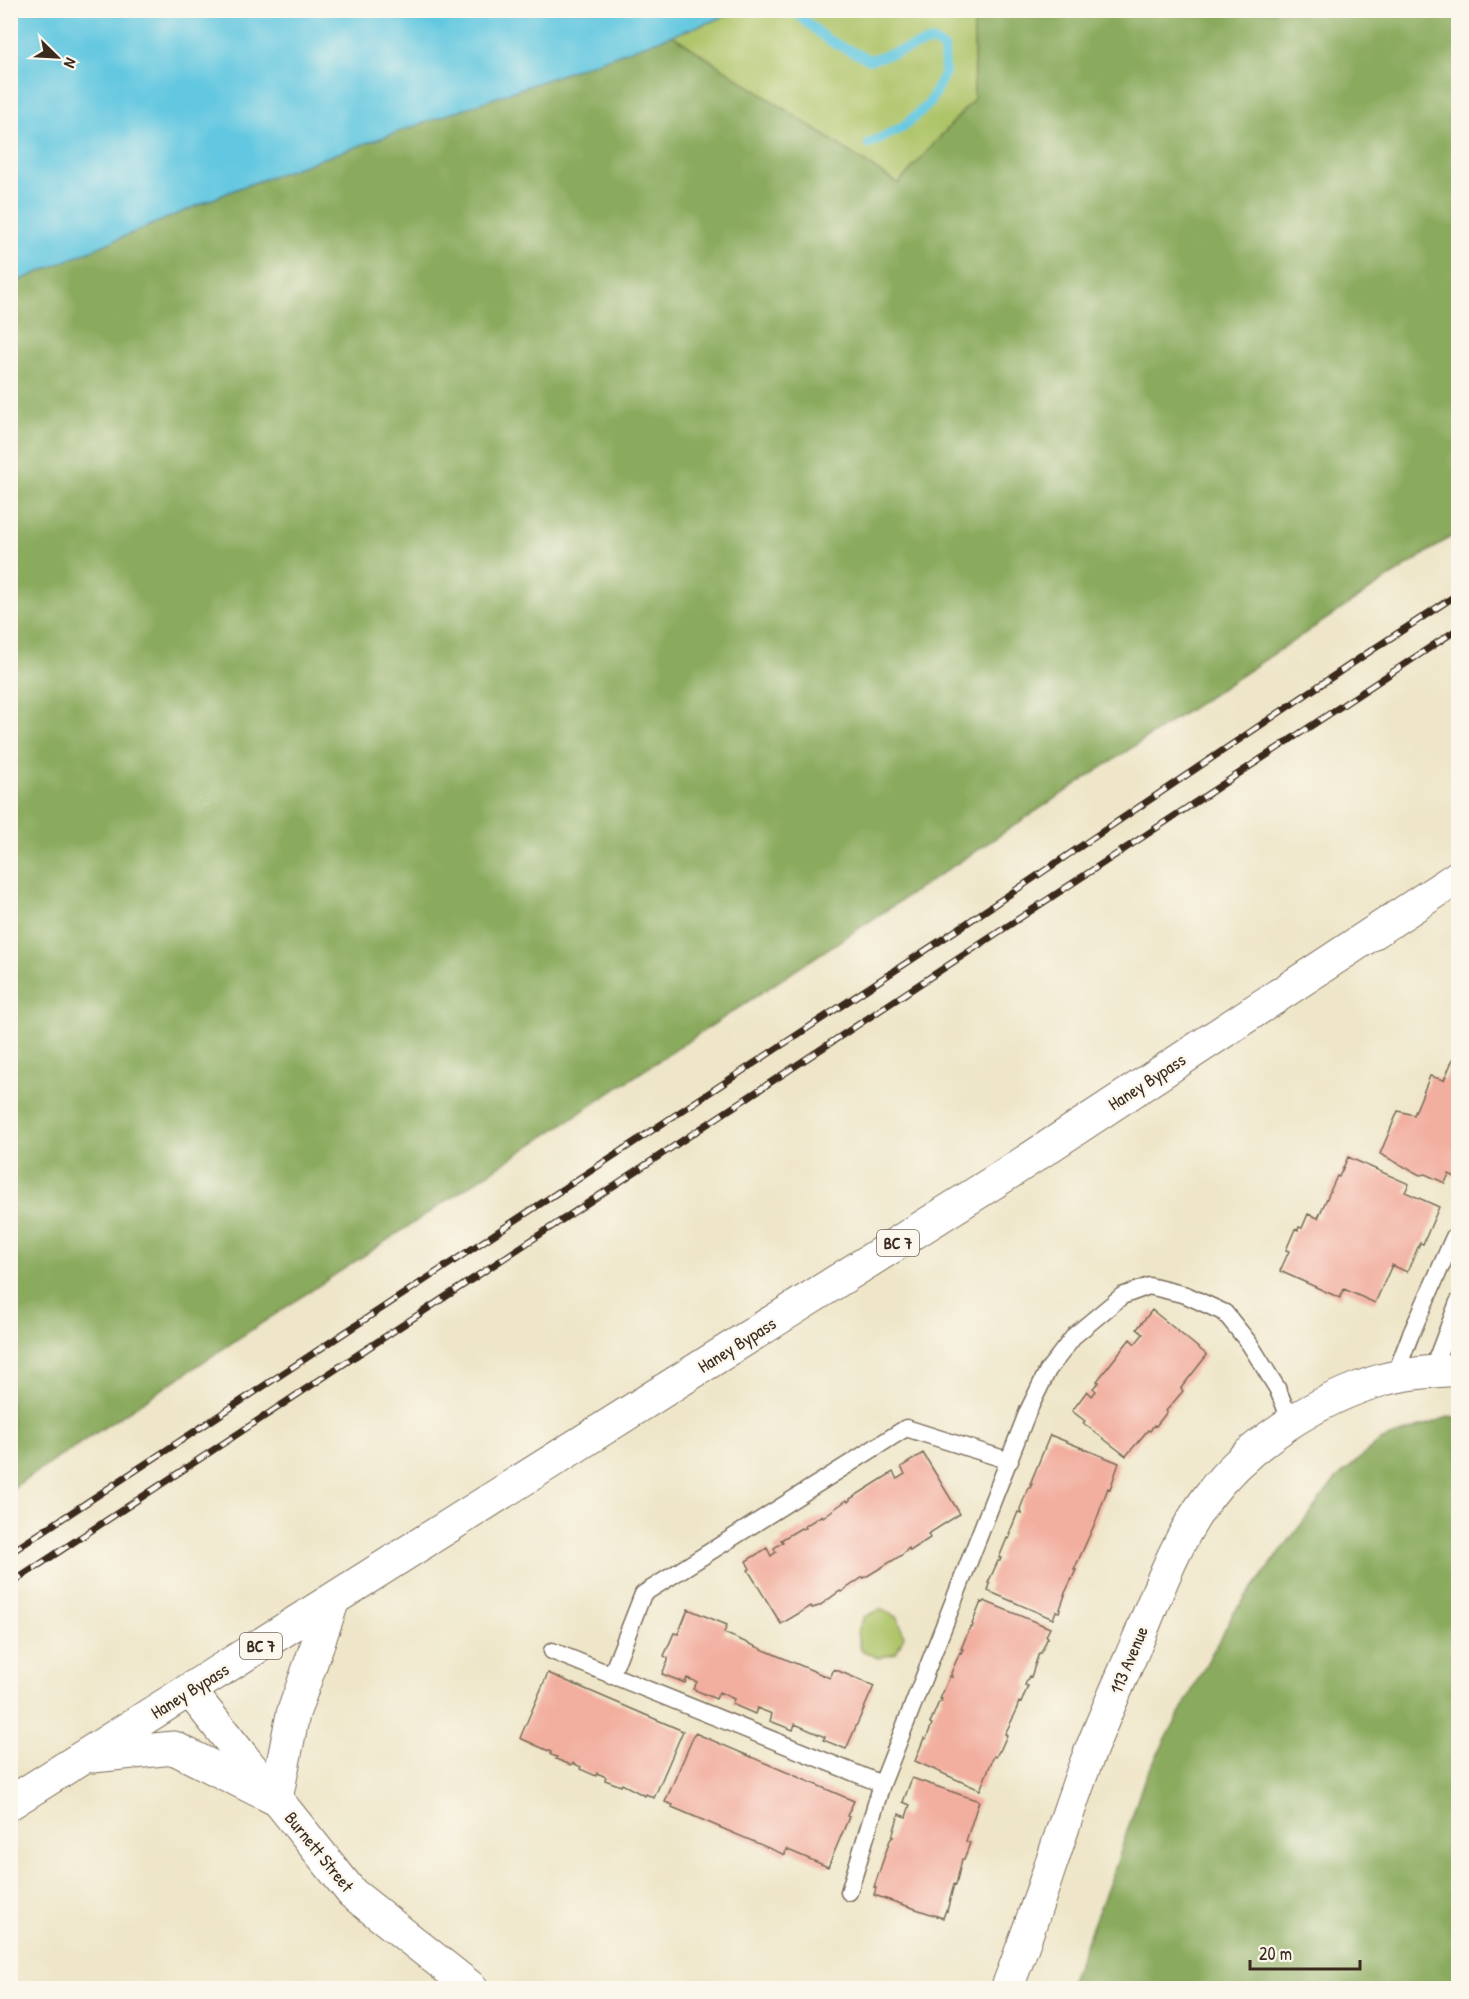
<svg xmlns="http://www.w3.org/2000/svg" width="1469" height="1999" font-family="'Patrick Hand',sans-serif">
  <style>
    .green { fill: #aec469; stroke: #747744; stroke-width: 1.5 }
    .forest { fill: #8aaa5d; stroke: #626a3e; stroke-width: 1.5 }
    .water { fill: #62c7e0; stroke: #4e787f; stroke-width: 1.5 }
    .lines { fill: none; stroke-linecap: round; stroke-linejoin: round }
    .stream { stroke: #62c7e0; stroke-width: 10 }
    .building { fill: #f2ae9f }
    .service-casing { stroke: #7a6c5a; stroke-width: 19 }
    .minor-casing { stroke: #7a6c5a; stroke-width: 34 }
    .trunk-casing { stroke: #7a6c5a; stroke-width: 35 }
    .service { stroke: #fff; stroke-width: 16 }
    .minor { stroke: #fff; stroke-width: 32 }
    .trunk { stroke: #fff; stroke-width: 33 }
    .rail-casing { stroke: #3b2a1e; stroke-width: 7 }
    .rail { stroke: #fbf7ec; stroke-width: 4.5; stroke-dasharray: 14; stroke-linecap: butt }
    .labels { text-anchor: middle; stroke-width: 5; stroke-linejoin: round; paint-order: stroke }
    .shield { fill: #fbf7ec; stroke: #75685c; stroke-width: 1.5 }
    .shield-label { font-size: 16px; font-weight: bold; fill: #3b2a1e }
    .street-label { font-size: 18px; fill: #3b2a1e; stroke: #fbf7ec }
  </style>
  <rect width="100%" height="100%" fill="#fbf7ec"/>
  <filter id="ink" filterUnits="userSpaceOnUse"><feTurbulence type="fractalNoise" baseFrequency=".0167" numOctaves="2"/><feDisplacementMap in="SourceGraphic" scale="12" xChannelSelector="R" yChannelSelector="G"/><feConvolveMatrix kernelMatrix="1 2 1 2 8 2 1 2 1" color-interpolation-filters="sRGB"/></filter>
  <filter id="wash" filterUnits="userSpaceOnUse"><feTurbulence type="fractalNoise" baseFrequency=".008" numOctaves="4" result="noise"/><feDisplacementMap in="SourceGraphic" scale="24" xChannelSelector="R" yChannelSelector="G"/><feGaussianBlur stdDeviation="1.35" result="paint"/><feColorMatrix in="noise" values="0 0 0 0 0 0 0 0 0 0 0 0 0 0 0 0 0 1.4 0 .05"/><feComposite in="paint" operator="in"/></filter>
  <g filter="url(#wash)">
    <rect width="100%" height="100%" fill="#efe6c9"/>
    <path class="green" d="M741 11H974V99L898 184 672 35Z
      M881 1609 898 1618 904 1636 896 1653 878 1658 861 1650 857 1633 864 1617Z"/>
    <path class="forest" d="M974 11H1458V532L11 1489V284L239 188 672 35 898 184 974 99Z
      M1451 1416 1458 1418V1988H1068L1113 1874 1144 1780 1233 1614 1335 1480 1380 1441Z"/>
    <path class="water" d="M11 10H741V11L239 188 11 284Z"/>
    <g class="lines">
      <path class="stream" d="M792 10 828 40 870 60 932 41 944 48 945 72 929 104 903 127 869 144"/>
    </g>
    <g id="blocks">
      <path class="building" d="M1458 1047V1178L1449 1174 1445 1183 1425 1174 1420 1175 1380 1154 1398 1111 1414 1115 1430 1076 1444 1080Z
        M1348 1157 1409 1184 1405 1192 1439 1207 1423 1244 1420 1243 1407 1272 1392 1265 1375 1303 1344 1289 1340 1298 1280 1271 1289 1251 1286 1250 1295 1229 1298 1230 1299 1227 1302 1228 1308 1214 1318 1218 1337 1176 1339 1177Z
        M1152 1310 1207 1355 1181 1388 1183 1391 1166 1411 1167 1412 1156 1426 1154 1425 1150 1431 1148 1430 1126 1456 1083 1423 1085 1421 1072 1411 1087 1391 1092 1396 1096 1391 1093 1388 1099 1382 1097 1381 1130 1339 1135 1344 1143 1334 1137 1329Z
        M1050 1435 1119 1463 1110 1489 1108 1488 1105 1496 1096 1521 1074 1570H1076L1064 1595H1065L1059 1612 1056 1611 1053 1619 988 1591 990 1584 988 1583 998 1561H1000L1001 1558H999L1007 1538 1009 1539 1011 1534H1009L1018 1512 1021 1513 1020 1509 1028 1488H1030L1032 1484H1030Z
        M923 1453 960 1514 928 1534 930 1538 910 1551 909 1548 902 1555 864 1578 863 1577 841 1592 840 1591 819 1606 812 1608 811 1606 781 1624 748 1570 750 1569 746 1561 767 1548 771 1556 776 1552 774 1548 783 1542 781 1540 801 1528 802 1529 806 1528 805 1526 822 1515 823 1517 847 1500 848 1502 850 1500V1499L893 1472 897 1479 905 1474 901 1467Z
        M984 1601 1050 1628 1046 1636 1048 1637 1041 1653H1039L1031 1677 1029 1676 1025 1685 1028 1686 1021 1703 1019 1702 1016 1710H1017L1005 1734 1007 1735 1000 1751H999L996 1757 994 1756 980 1790 915 1761 924 1738 926 1739 932 1724 930 1723 939 1702H941L942 1699H940L950 1676 952 1677 951 1673 960 1652 961 1653 963 1649H961L970 1627 972 1628 973 1625 972 1624 981 1602 983 1603Z
        M688 1609 727 1625 724 1633 830 1678 834 1669 874 1686 846 1749 823 1740 825 1737 795 1724 793 1730 770 1721 772 1714 757 1708 755 1714 732 1704 734 1699 719 1692 716 1699 693 1689 697 1682 687 1678 685 1683 662 1674 668 1661V1658L664 1656 674 1633 678 1634Z
        M548 1673 683 1731 654 1798 646 1794 645 1796 622 1784 621 1786 605 1780 606 1777 597 1773 596 1776 580 1769 581 1767 573 1763 571 1765 556 1759 557 1757 551 1755V1752L520 1738Z
        M695 1733 854 1801 847 1816 849 1817 828 1867 786 1849 785 1855 672 1807 673 1805 665 1802Z
        M912 1778 979 1801 966 1841 970 1843 964 1859H962L956 1885 954 1884 947 1911 946 1910 943 1918 874 1895 876 1888 874 1887 890 1840 893 1837H892L899 1814 906 1817 910 1805 903 1802Z"/>
    </g>
  </g>
  <g filter="url(#ink)">
    <use href="#blocks" fill-opacity="0" stroke="#7a6c5a" stroke-width="1.5"/>
    <g class="lines">
      <g class="service-casing">
        <path id="service" d="M1432 1371 1458 1302
          M1394 1378 1410 1336 1454 1237 1458 1233
          M552 1651 882 1784 1028 1411 1048 1370 1075 1335 1122 1296 1149 1286 1186 1295 1225 1313 1249 1343 1277 1388 1291 1421
          M611 1676 643 1594 906 1428 1010 1461
          M849 1892 882 1784"/>
      </g>
      <g class="minor-casing">
        <path id="minor" d="M190 1691 352 1893 472 1988
          M1007 1988C1036 1915 1058 1839 1085 1765 1101 1723 1120 1681 1138 1640 1158 1591 1176 1540 1208 1497 1247 1444 1319 1398 1382 1380 1407 1373 1433 1371 1458 1370"/>
      </g>
      <g class="trunk-casing">
        <path id="trunk" d="M93 1756 174 1748 276 1799 293 1714 333 1600
          M10 1803 1010 1172 1458 877"/>
      </g>
      <use href="#service" class="service"/>
      <use href="#minor" class="minor"/>
      <use href="#trunk" class="trunk"/>
      <g class="rail-casing">
        <path id="rail" d="M10 1553 961 927 1372 650 1458 594
          M10 1584 1458 629"/>
      </g>
      <use href="#rail" class="rail"/>
    </g>
  </g>
  <g class="labels">
    <g class="shield">
      <rect x="877" y="1230" width="42" height="26" rx="4.5"/>
      <rect x="240" y="1633" width="42" height="26" rx="4.5"/>
    </g>
    <g class="shield-label">
      <text x="898" y="1249">BC 7</text>
      <text x="261" y="1652">BC 7</text>
    </g>
    <g class="street-label">
      <text transform="translate(1147 1082) rotate(-33)" y="6">Haney Bypass</text>
      <text transform="translate(737 1345) rotate(-32)" y="6">Haney Bypass</text>
      <text transform="translate(1129 1660) rotate(-67)" y="6">113 Avenue</text>
      <text transform="translate(190 1691) rotate(-32)" y="6">Haney Bypass</text>
      <text transform="translate(319 1852) rotate(51)" y="6">Burnett Street</text>
    </g>
  </g>
  <rect width="1469" height="1999" fill="none" stroke="#fbf7ec" stroke-width="36"/>
  <g transform="translate(57 57) rotate(114)" stroke="#fbf7ec" stroke-width="4.5" paint-order="stroke">
  <path d="M0-4.5L10 22L0 15L-10 22Z" fill="#3b2a1e"/>
  <text y="-9" font-size="16" font-weight="bold" text-anchor="middle" fill="#3b2a1e">N</text>
  </g>
  <path d="M1250 1960v9h110v-9" fill="none" stroke="#3b2a1e" stroke-width="3"/>
  <text x="1259" y="1960" font-size="18" fill="#3b2a1e" stroke="#fbf7ec" stroke-width="4.5" paint-order="stroke">20 m</text>
</svg>
